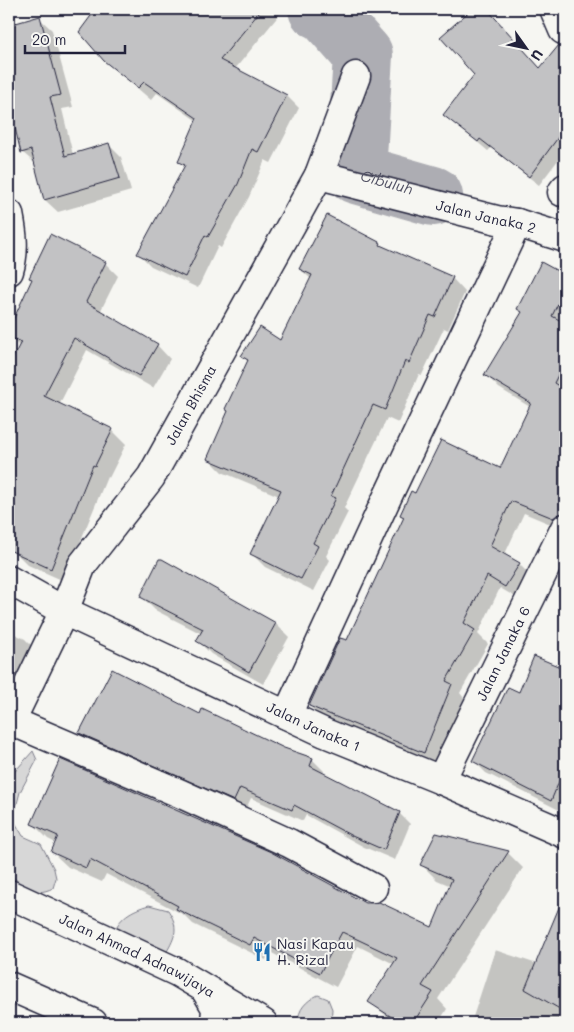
<svg xmlns="http://www.w3.org/2000/svg" width="574" height="1032" font-family="Mali,sans-serif">
  <style>
    .green { fill: #d7d7d7; stroke: #7c7c89 }
    .shadow { fill: #0003 }
    .lines { fill: none; stroke-linecap: round; stroke-linejoin: round }
    .river { stroke: #adadb3; stroke-width: 60 }
    .building { fill: #c2c2c4; stroke: #22223b }
    .minor-casing { stroke: #22223b; stroke-width: 31 }
    .major-casing { stroke: #22223b; stroke-width: 31 }
    .minor { stroke: #f6f6f2; stroke-width: 28 }
    .major { stroke: #f6f6f2; stroke-width: 28 }
    .labels { text-anchor: middle; stroke-width: 4; stroke-linejoin: round; paint-order: stroke }
    .street-label { font-size: 14px; fill: #22223b; stroke: #f6f6f2 }
    .poi-label { font-size: 14px; fill: #22223b; stroke: #f6f6f2; text-anchor: start }
    .water-label { font-size: 15px; font-style: italic; fill: #535365; stroke: #f6f6f2 }
  </style>
  <rect width="100%" height="100%" fill="#f6f6f2"/>
  <filter id="ink" filterUnits="userSpaceOnUse"><feTurbulence type="fractalNoise" baseFrequency=".02" numOctaves="2"/><feDisplacementMap in="SourceGraphic" scale="10" xChannelSelector="R" yChannelSelector="G"/><feConvolveMatrix kernelMatrix="1 2 1 2 8 2 1 2 1" color-interpolation-filters="sRGB"/></filter>
  <g filter="url(#ink)">
    <path class="green" d="M33 751 37 760 20 792 13 819 23 836 41 844 54 869 56 878 53 888C33 898 23 886 9 873V778Z
      M149 905 168 910C179 927 176 936 166 953L113 936C118 917 132 910 149 905Z
      M318 995 328 999 332 1009 331 1023H298C298 1009 306 1001 318 995Z"/>
    <path class="shadow" d="M130 9H278L276 11 280 14 235 69 287 96 299 108 271 163 265 160 249 197 221 248 218 246 198 288 151 266 139 254 185 167 179 161 197 121 157 93 151 100 100 56Z
      M474 9H486L541 69 560 46H565V151L539 185 491 148 488 151 445 115 476 75 442 38Z
      M39 18 52 30 73 107 62 109 73 155 109 145 121 157 131 191 58 212 45 200 36 164 22 152 9 98V27Z
      M380 244 385 248 452 278 465 292 448 330 444 328 422 375 419 374 398 423 387 418 344 508 348 512 326 556 330 560 314 591 265 567 251 553 279 496 222 472 209 459 248 362 243 356 281 342 311 279 300 269Z
      M105 263 118 276 100 312 157 345 170 359 153 388 87 350 59 405 112 430 126 444 109 478 107 477 64 581 28 565 15 552 33 511 9 498V368L20 347 9 336V332L33 280 30 277Z
      M542 264 565 276V500L555 526 524 513 504 556 519 564 532 577 519 599 500 588 478 634 488 644 460 693 464 698 437 765 323 719 310 706 347 642 404 518 401 515 416 495 500 469 530 407 499 388 486 375 523 313 519 309Z
      M162 560 276 624 289 637 263 684 211 654 198 641 202 634 155 610 141 596Z
      M9 631 25 639 38 652 9 708Z
      M535 658 565 671 563 812 486 773 474 761 520 694Z
      M200 716 313 760 324 771 323 774 399 813 410 824 395 860 364 847 306 815 303 821 251 798 245 811 91 744 80 733Z
      M32 823 364 904 432 929 451 886 437 880 422 865 437 834 508 853 523 868 438 999 447 1009 438 1023H395L370 1002 394 964 358 946 336 987 270 952 266 960 193 924 184 915 106 874 102 882 68 867 52 852 56 843 48 839Z
      M565 896V1023H471L495 950 537 964Z"/>
    <g class="lines">
      <path class="river" id="s1" d="M318 9 325 12 363 55 356 174 433 196"/>
    </g>
    <path class="building" d="M96 9H262L220 60 287 95 258 152 252 149 238 184 208 237 205 235 185 277 137 254 185 165 178 162 197 118 144 82 138 88 104 61 79 32Z
      M472 9H487L540 68 559 45H565V128L529 177 480 139 478 142 443 115 474 75 440 37Z
      M40 16 61 95 50 97 65 156 109 143 120 178 44 200 31 150 21 153 9 103V25Z
      M327 215 381 243 380 245 453 277 435 317 430 315 409 363 405 361 385 410 373 405 331 496 336 498 313 543 318 546 301 579 250 554 281 490 207 459 228 411 225 409 248 360 241 356 260 327 280 340 312 275 299 269Z
      M50 234 106 262 86 302 158 344 139 376 74 338 44 396 113 429 95 466 93 465 51 569 9 550V365L21 342 9 337V329L32 279 29 278Z
      M541 262 565 275V289L552 316 565 323V361L554 383 565 390V513L553 518 511 501 490 546 520 563 505 587 487 576 464 623 475 630 446 681 452 684 424 753 309 706 340 638 347 640 404 517 400 515 411 491 415 493 441 440 500 468 531 403 484 375 522 312 517 309Z
      M159 559H162L276 623 249 672 196 641 203 629 140 597Z
      M534 656 565 669V767L551 801 472 761 508 687 519 692Z
      M112 669 200 714 202 709 284 748 313 758 310 766 400 812 384 850 352 836 294 805 292 810 240 788 234 801 79 733Z
      M60 759 271 852 365 903 379 902 432 927 452 879 420 865 436 833 509 851 422 986 433 992 413 1023H401L368 1002 397 958 342 932 320 973 254 938 250 945 176 909 178 906 90 859 86 868 51 852 58 836 31 824Z
      M565 893V1012L525 989Z"/>
    <g class="lines">
      <g class="minor-casing">
        <g id="minor">
          <path d="M554 9 563 30"/>
          <path id="s2" d="M319 175 497 220 517 223 565 238"/>
          <path d="M562 192 565 188"/>
          <path d="M9 214C13 234 15 251 9 271"/>
          <path id="s3" d="M9 580 64 611 325 733 441 780 565 834"/>
          <path d="M287 715 385 502 517 223"/>
          <path d="M11 721 179 793 289 843 373 888"/>
          <path id="s4" d="M9 725 64 611 82 565 151 477 319 175 356 76"/>
          <path id="s5" d="M441 780 565 528"/>
        </g>
      </g>
      <g class="major-casing">
        <g id="major">
          <path id="s6" d="M9 894 177 972 263 1023"/>
          <path d="M9 986 93 1023"/>
          <path d="M206 991 216 1008 215 1023"/>
        </g>
      </g>
      <use href="#minor" class="minor"/>
      <use href="#major" class="major"/>
    </g>
  </g>
  <defs>
    <g id="restaurant-bare" transform="scale(1.5)"><path d="M-5-6h1v4h1v-4h1v4h1v-4h1v5L-1.5 .5V6h-2V.5L-5-1ZM5-6V6H3V1.5H1.5Q1.5-4 5-6Z" fill="#1f6fb2" stroke="#f6f6f2" stroke-width="2.5" paint-order="stroke"/></g>
  </defs>
  <g fill-rule="evenodd">
    <use href="#restaurant-bare" x="262" y="952"/>
  </g>
  <g class="labels">
    <g class="street-label">
      <text dy="5" stroke="none"><textPath href="#s2" startOffset="172">Jalan Janaka 2</textPath></text>
      <text dy="5" stroke="none"><textPath href="#s4" startOffset="370">Jalan Bhisma</textPath></text>
      <text dy="5" stroke="none"><textPath href="#s5" startOffset="141">Jalan Janaka 6</textPath></text>
      <text dy="5" stroke="none"><textPath href="#s3" startOffset="338">Jalan Janaka 1</textPath></text>
      <text dy="5" stroke="none"><textPath href="#s6" startOffset="142">Jalan Ahmad Adnawijaya</textPath></text>
    </g>
    <g class="poi-label">
      <text x="277" y="949">Nasi Kapau<tspan x="277" dy="16">H. Rizal</tspan></text>
    </g>
    <g class="water-label">
      <text dy="5" stroke="none"><textPath href="#s1" startOffset="216">Cibuluh</textPath></text>
    </g>
  </g>
  <rect width="574" height="1032" fill="none" stroke="#f6f6f2" stroke-width="30"/>
  <rect x="15" y="15" width="544" height="1002" fill="none" stroke="#22223b" stroke-width="2" filter="url(#ink)"/>
  <g transform="translate(526 48) rotate(123)" stroke="#f6f6f2" stroke-width="4" paint-order="stroke">
  <path d="M0-4L9 19L0 12L-9 19Z" fill="#22223b"/>
  <text y="-8" font-size="14" font-weight="bold" text-anchor="middle" fill="#22223b">U</text>
  </g>
  <path d="M25 45v8h100v-8" fill="none" stroke="#22223b" stroke-width="2.5"/>
  <text x="32" y="45" font-size="15" fill="#22223b" stroke="#f6f6f2" stroke-width="4" paint-order="stroke">20 m</text>
</svg>
